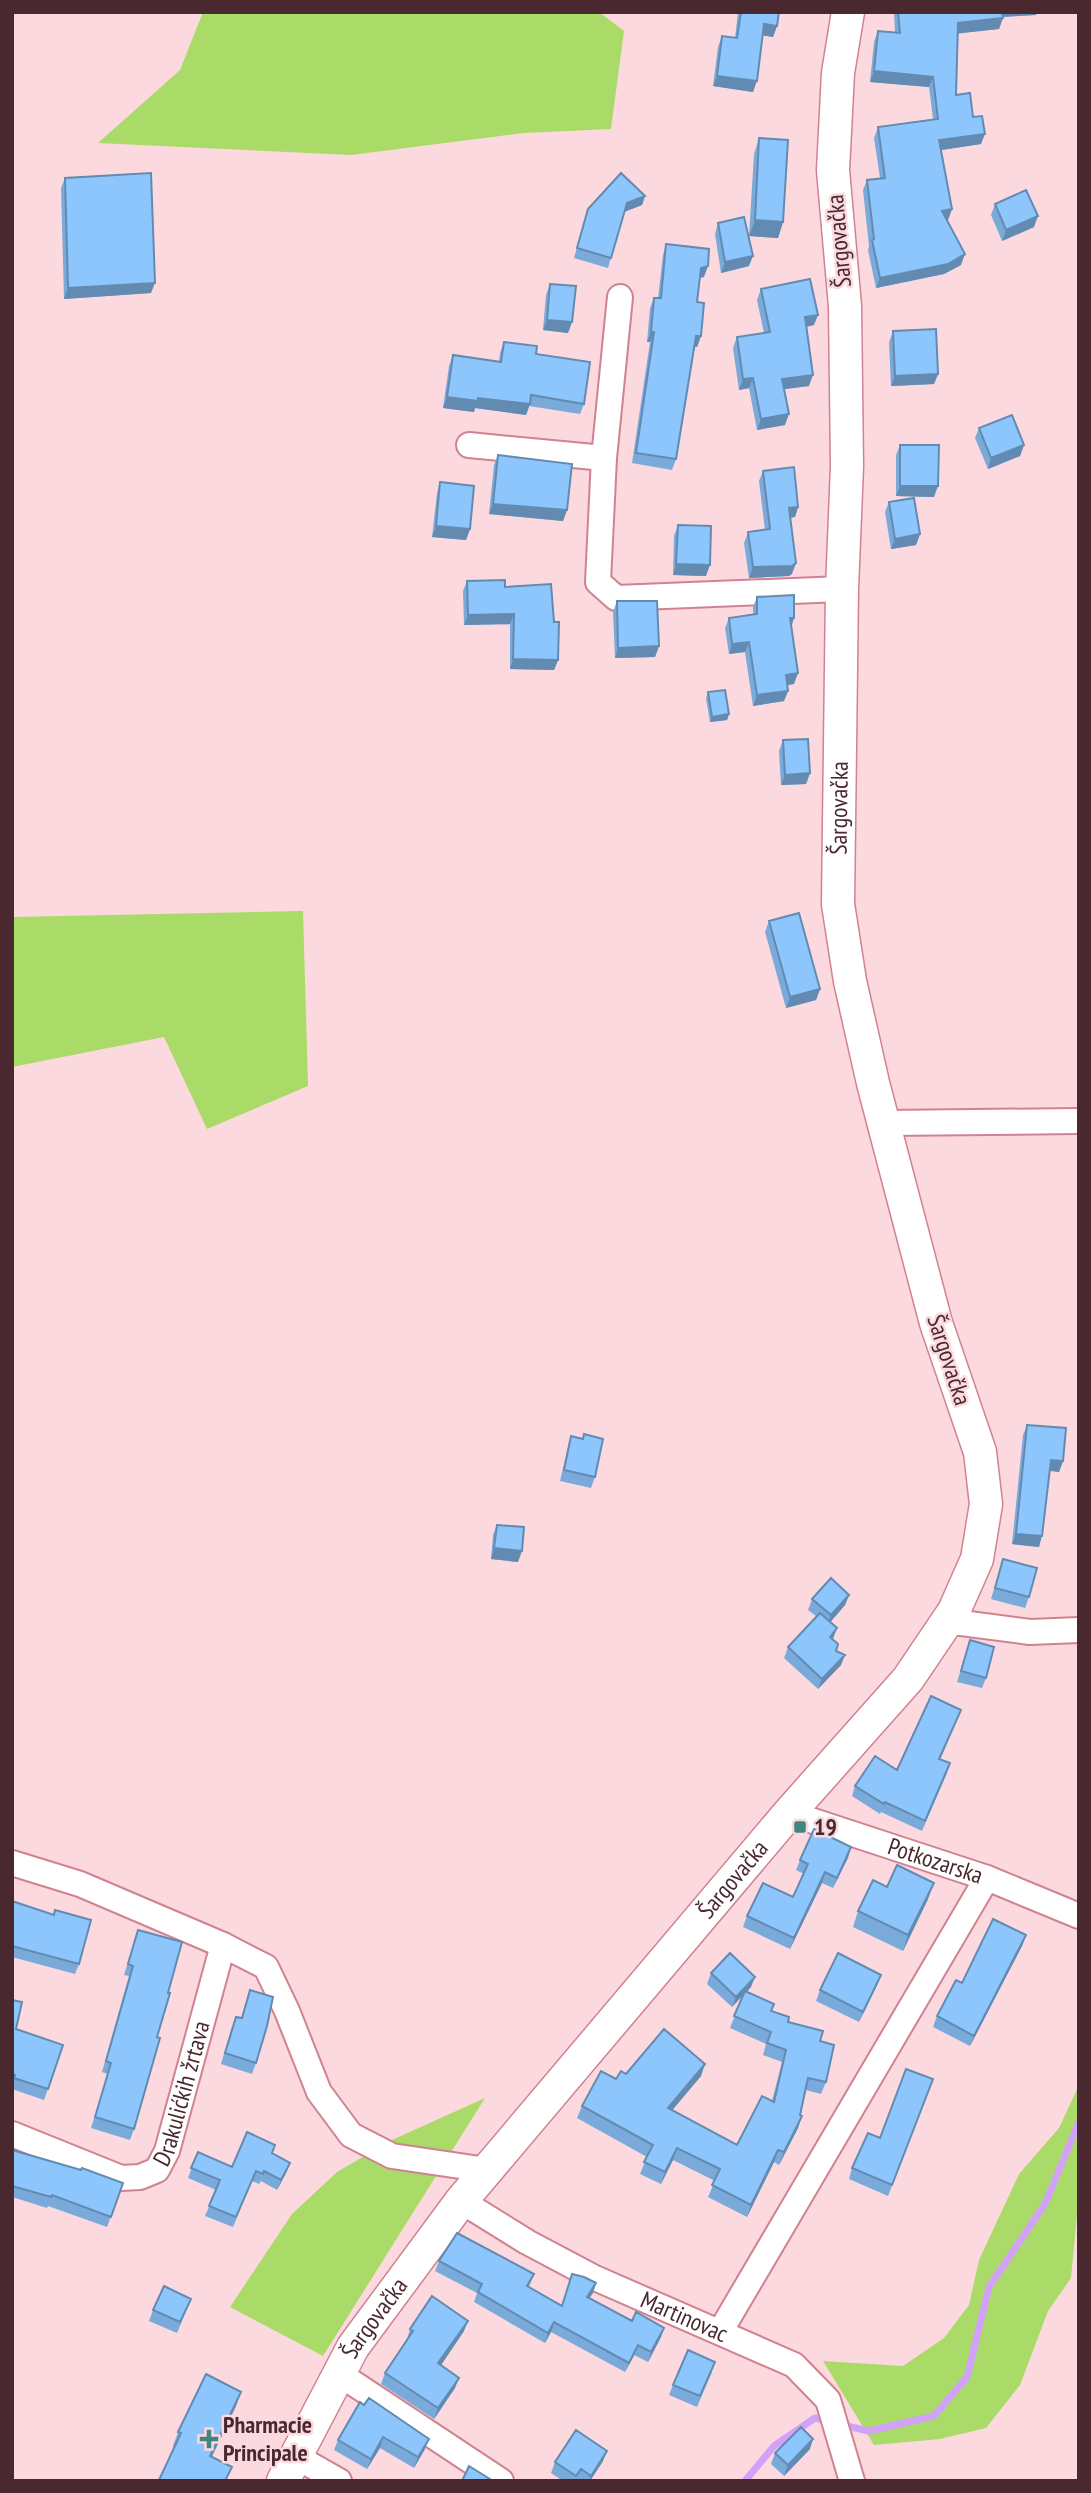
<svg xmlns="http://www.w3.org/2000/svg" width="1091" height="2493" font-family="'PT Sans Narrow',sans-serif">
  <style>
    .green { fill: #aadb68 }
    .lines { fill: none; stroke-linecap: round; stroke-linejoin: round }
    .stream { stroke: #d2a2fb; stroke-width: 7 }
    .minor-casing { stroke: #d18290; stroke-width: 28 }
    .tertiary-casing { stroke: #d18290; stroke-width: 35 }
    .minor { stroke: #fff; stroke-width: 24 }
    .tertiary { stroke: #fff; stroke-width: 32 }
    .wall { fill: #79aada }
    .shaded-wall { fill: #638bb1 }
    .building { fill: #8dc6fd; stroke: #638bb1; stroke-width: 2 }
    .poi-dot { fill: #3f8680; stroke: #fcd9de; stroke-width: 2.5 }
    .labels { text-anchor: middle; stroke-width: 5; stroke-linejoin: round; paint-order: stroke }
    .street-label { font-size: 24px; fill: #49292f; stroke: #fcd9de }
    .poi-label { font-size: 24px; font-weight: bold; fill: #49292f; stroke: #fcd9de; text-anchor: start }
  </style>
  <rect width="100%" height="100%" fill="#fcd9de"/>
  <path class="green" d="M203 12H599L624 31 611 129 524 133 351 155 98 143 180 70Z
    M303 911 308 1086 207 1129 164 1037 12 1067V917Z
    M1079 2085V2195L1071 2278 1048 2311 1020 2385 986 2428 940 2439 874 2445 823 2361 903 2366 944 2338 969 2305 979 2260 1019 2174 1059 2128Z
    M485 2098 323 2356 230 2307 292 2214 337 2172 392 2140Z"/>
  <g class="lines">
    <path class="stream" d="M842 2425 869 2431 934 2416 967 2377 989 2287 1045 2204 1079 2122
      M745 2481 774 2446 815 2418 827 2421"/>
    <g class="minor-casing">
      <g id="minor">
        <path d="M620 297 604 458 598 582 616 598 842 589"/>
        <path d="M469 445 604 458"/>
        <path d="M884 1123 1079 1121"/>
        <path d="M946 1621 1030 1632 1079 1630"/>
        <path id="s1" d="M789 1813 987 1878 1079 1916"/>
        <path d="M12 1863 80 1884 223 1945 266 1967 287 2011 319 2092 351 2135 392 2156 487 2170"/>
        <path id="s2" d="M12 2134 121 2178 140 2177 157 2170 167 2151 223 1945"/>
        <path id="s3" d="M461 2201 527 2242 595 2278 794 2365 828 2400 852 2481"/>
        <path d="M720 2332 987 1878"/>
        <path d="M338 2373 501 2481"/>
        <path d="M295 2456 339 2481"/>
      </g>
    </g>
    <g class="tertiary-casing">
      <g id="tertiary">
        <path id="s4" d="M283 2481 353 2347 461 2201 789 1813 908 1679 954 1611 977 1559 986 1504 980 1452 936 1323 873 1083 850 981 838 904 842 589 847 466 845 306 833 170 838 73 848 12"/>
      </g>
    </g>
    <use href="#minor" class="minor"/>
    <use href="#tertiary" class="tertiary"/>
  </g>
  <path class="wall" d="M738 12H779L777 26 773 37 763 35 753 92 713 86 718 47 722 36 735 38Z
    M894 12H1037L1036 15 1003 17 999 29 958 33 956 95 973 117 981 144 941 150 952 209 948 220H946L961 265 944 274 876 288 868 250 869 246 863 190 867 180 880 178 874 138 878 127 933 119 929 87 870 82 874 42 878 31 895 33Z
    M759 138 783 222 778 238 749 236 754 154Z
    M65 178 151 293 64 299 61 188Z
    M645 196 642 205 624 212 608 268 574 258 588 209Z
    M995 204 1034 227 1002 241 991 215Z
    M718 223 749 266 721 273 715 234Z
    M666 244 704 277 700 278 697 302 701 336 697 347H694L676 459 672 470 632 463 650 342H647L650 308 654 298H658L663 255Z
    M550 284 572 322 568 333 543 330 546 295Z
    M761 289 814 325 806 327 809 386 784 389 785 425 757 430 749 388 739 390 733 348 737 337 764 333 757 300Z
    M893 331 938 374 934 384 891 386 889 342Z
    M504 342 536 354 584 404 580 414 529 406 526 415 475 408 474 412 443 408 449 366 453 355 499 362 500 353Z
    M979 428 1024 445 1020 456 988 469 975 438Z
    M900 445 934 497 896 496V455Z
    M498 455 567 510 563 521 489 514 494 465Z
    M763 471 798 507 795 517 790 518 792 574 789 576 749 578 744 543 748 532 765 530 759 481Z
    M440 482 470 529 466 540 432 537 437 493Z
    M889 502 920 534 916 545 891 549 885 512Z
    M678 525 706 576 673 575 674 536Z
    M467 581 505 587 558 660 554 670 510 669V624L464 625 463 591Z
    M757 597 791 627 794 684 787 685 788 691 784 701 753 706 745 652 729 654 725 628 729 618 753 614V607Z
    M617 601 659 646 655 657 615 658 613 612Z
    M708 692 729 714 727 720 710 722 706 698Z
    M783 740 810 773 806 784 781 785 779 751Z
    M769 921 820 989 816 1000 786 1008 765 932Z
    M1027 1425 1063 1461 1059 1472 1049 1471 1039 1547 1012 1544 1023 1435Z
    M584 1434 595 1477 591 1488 560 1481 568 1447 571 1436 583 1439Z
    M497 1525 518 1562 491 1559 493 1535Z
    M1003 1559 1029 1597 1025 1608 991 1599Z
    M849 1595 845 1605 830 1622 833 1640 841 1665 818 1689 784 1658 788 1647 816 1616 808 1610 812 1599Z
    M970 1640 986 1678 982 1688 957 1682Z
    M961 1710 940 1760 947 1773 922 1831 881 1812 880 1814 852 1796 855 1786 897 1770Z
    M851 1847 833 1888 822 1883 790 1949 743 1927 747 1916 793 1897 804 1874 796 1870 800 1860Z
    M887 1887 928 1899 903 1951 853 1927 858 1911Z
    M12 1901 53 1915 79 1964 75 1974 12 1957Z
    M138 1930 157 2037 134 2129 130 2140 91 2128 108 2074 102 2072 129 1976 124 1975Z
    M1026 1935 1022 1946 970 2046 933 2027 937 2016 962 1983Z
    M711 1973 751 1987 747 1992 772 2011 788 2022 820 2041 826 2082 821 2094 806 2090 798 2128 779 2165 774 2162 747 2217 708 2197 715 2181 673 2160 661 2184 640 2174 647 2157 577 2118 582 2106 616 2079 626 2074 701 2076 672 2110 737 2145 772 2101 782 2062 763 2055 766 2044 730 2028 743 1995 732 2007 707 1984Z
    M881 1975 877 1985 859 2022 816 2001 820 1990Z
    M250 1990 256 2063 252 2074 221 2064 232 2027 241 2018Z
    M12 2000 16 2029 63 2045 44 2100 12 2089Z
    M933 2079 888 2196 849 2179 852 2168Z
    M12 2150 123 2183 107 2227 48 2206 47 2208 12 2197Z
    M198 2152 232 2167 272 2153 290 2163 286 2173 277 2190 261 2181 259 2184 252 2181 233 2227 205 2216 216 2190 188 2178Z
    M439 2261 534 2274 529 2287 562 2305 596 2283 593 2293 589 2298 632 2321 664 2328 661 2337 648 2362 634 2355 625 2372 551 2332 545 2343 474 2302 477 2293 435 2271Z
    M187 2309 177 2333 149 2321 153 2310Z
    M410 2329 464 2331 441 2365 455 2388 434 2419 381 2384 385 2373 407 2340V2339Z
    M712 2372 697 2407 669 2395 673 2385Z
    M364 2405 425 2449 414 2468 380 2448 367 2469 334 2450 338 2440Z
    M236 2406 212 2457 227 2481H159L174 2447 173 2446 178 2432Z
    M810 2449 784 2476 771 2464 775 2453Z
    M603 2461 590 2481H579L577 2480 576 2481H563L551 2473 555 2462Z"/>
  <path class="shaded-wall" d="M1000 12H1037L1036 15 998 17Z
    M1003 18 999 29 954 34 958 23Z
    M764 24 777 26 773 37 760 35Z
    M874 71 933 77 929 87 870 82Z
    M717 76 757 81 753 92 713 86Z
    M985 134 981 144 935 151 939 140Z
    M645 196 642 205 624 212 627 203Z
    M952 209 948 220 938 222 942 211Z
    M1038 216 1034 227 1002 241 1006 230Z
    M755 220 783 222 778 238 749 236Z
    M965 254 961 265 944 274 876 288 880 278Z
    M753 256 749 266 721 273 725 262Z
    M708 266 704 277 697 278 701 268Z
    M155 283 151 293 64 299 68 288Z
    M818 315 814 325 801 328 805 317Z
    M547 320 572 322 568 333 543 330Z
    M651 332H654L650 342H647Z
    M696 336H701L697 347H692Z
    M938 374 934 384 891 386 895 376Z
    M813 375 809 386 778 390 782 379Z
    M753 378 749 388 739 390 743 379Z
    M447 397 478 398 530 404 526 415 475 408 474 412 443 408Z
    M789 414 785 425 757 430 761 419Z
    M1024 445 1020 456 988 469 991 458Z
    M900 486H938L934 497 896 496Z
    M493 504 567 510 563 521 489 514Z
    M798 507 795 517 785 518 789 508Z
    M436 526 470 529 466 540 432 537Z
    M920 534 916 545 891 549 895 539Z
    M796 563 792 574 789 576 749 578 753 567Z
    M676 564 710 565 706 576 673 575Z
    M514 614 510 624 464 625 468 615Z
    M790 618H794L791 628Z
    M749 642 745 652 729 654 732 644Z
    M659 646 655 657 615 658 618 648Z
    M513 659 558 660 554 670 510 669Z
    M798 673 794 684 782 686 786 675Z
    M788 691 784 701 753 706 757 695Z
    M729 714 727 720 710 722 712 717Z
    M810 773 806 784 781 785 785 775Z
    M820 989 816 1000 786 1008 790 997Z
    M1051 1460 1063 1461 1059 1472 1047 1470Z
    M1016 1534 1042 1536 1039 1547 1012 1544Z
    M494 1548 522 1551 518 1562 491 1559Z
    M849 1595 845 1605 827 1626 831 1615Z
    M837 1628 833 1639 826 1647 830 1637Z
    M845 1655 841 1665 818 1689 822 1679Z
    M851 1847 848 1858 833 1888 837 1878Z
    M825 1872 822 1883 790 1949 794 1938Z
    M934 1883 928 1899 903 1951 908 1935Z
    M1026 1935 1022 1946 970 2046 974 2036Z
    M881 1975 877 1985 859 2022 863 2012Z
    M755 1977 751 1987 732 2007 736 1997Z
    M705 2064 701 2076 664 2120 668 2108Z
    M802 2116 798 2128 779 2165 784 2152Z
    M677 2148 673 2160 661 2184 665 2172Z
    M778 2150 774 2162 747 2217 751 2205Z
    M290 2163 286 2173 277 2190 281 2180Z
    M596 2283 593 2293 583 2307 587 2297Z
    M468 2321 464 2331 435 2374 438 2363Z
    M554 2322 551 2332 545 2343 548 2333Z
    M664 2328 661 2337 648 2362 651 2352Z
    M638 2345 634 2355 625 2372 629 2363Z
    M459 2378 455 2388 434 2419 438 2408Z
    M241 2392 236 2406 205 2470 210 2456Z
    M383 2437 380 2448 367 2469 371 2459Z
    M429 2439 425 2449 414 2468 418 2457Z
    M813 2439 810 2449 784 2476 788 2465Z
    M607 2451 603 2461 590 2481H589L591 2476Z"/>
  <path class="building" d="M741 12H779L777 26 764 24 757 81 717 76 722 36 737 38Z
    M898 12H1002L1003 18 958 23 956 95 970 93 973 117 982 116 985 134 939 140 952 209 942 211 965 254 948 264 880 278 872 240 874 239 867 180 885 178 878 127 938 119 933 77 874 71 878 31 900 33Z
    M759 138 788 140 783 222 755 220Z
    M151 173 155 283 68 288 65 178Z
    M621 173 645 196 627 203 611 258 577 248 588 209Z
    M1026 190 1038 216 1006 230 995 204Z
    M744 217 753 256 725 262 718 223Z
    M666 244 709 249 708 266 701 268 697 302 704 303 701 336H696L676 459 636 453 654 332H651L654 298H661Z
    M810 279 818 315 805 317 813 375 782 379 789 414 761 419 753 378 743 379 737 337 770 332 761 289Z
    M550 284 576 286 572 322 547 320Z
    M936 329 938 374 895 376 893 331Z
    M504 342 537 346 536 354 590 362 584 404 531 395 530 404 478 398V401L447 397 453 355 501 362Z
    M1012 415 1024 445 991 458 979 428Z
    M900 445H939L938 486H900Z
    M498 455 572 464 567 510 493 504Z
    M794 467 798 507 789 508 796 563 792 566 753 567 748 532 770 529 763 471Z
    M440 482 474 486 470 529 436 526Z
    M914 498 920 534 895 539 889 502Z
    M678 525 711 526 710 565 676 564Z
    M505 580V587L551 584 554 622H559L558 660 513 659 514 614 468 615 467 581Z
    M794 595V618H790L798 673 786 675 788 691 757 695 749 642 732 644 729 618 757 614V597Z
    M617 601H657L659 646 618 648Z
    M725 690 729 714 712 717 708 692Z
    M808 739 810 773 785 775 783 740Z
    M799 913 820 989 790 997 769 921Z
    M1027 1425 1066 1428 1063 1461 1051 1460 1042 1536 1016 1534Z
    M584 1434 603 1439 595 1477 564 1470 571 1436 583 1439Z
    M497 1525 524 1527 522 1551 494 1548Z
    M1003 1559 1037 1568 1029 1597 995 1588Z
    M831 1578 849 1595 831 1615 812 1599Z
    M820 1613 837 1628 830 1637 838 1644 836 1651 845 1655 822 1679 788 1647Z
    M970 1640 994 1647 986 1678 961 1671Z
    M931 1696 961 1710 939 1759 950 1763 925 1821 885 1802 884 1804 855 1786 875 1756 897 1770Z
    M814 1829 851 1847 837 1878 825 1872 794 1938 747 1916 763 1883 793 1897 808 1864 800 1860Z
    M897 1865 934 1883 908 1935 858 1911 873 1880 887 1887Z
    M12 1901 54 1915 55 1910 91 1920 79 1964 12 1946Z
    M993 1919 1026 1935 974 2036 937 2016 956 1980 962 1983Z
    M138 1930 182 1942 168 1993H170L157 2037 160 2038 134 2129 95 2117 111 2063 106 2061 133 1966 128 1964Z
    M730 1953 755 1977 736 1997 711 1973Z
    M838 1953 881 1975 863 2012 820 1990Z
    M250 1990 273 1997 267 2026 256 2063 225 2053 236 2017 242 2018Z
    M745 1991 774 2004 771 2011 789 2017 788 2022 823 2031 820 2041 834 2045 826 2082 808 2078 800 2115 802 2116 784 2152 778 2150 751 2205 712 2185 720 2169 677 2148 665 2172 644 2162 653 2145 582 2106 601 2071 616 2079 621 2071 626 2074 664 2029 705 2064 668 2108 737 2145 762 2096 774 2102 786 2050 767 2043 771 2032 734 2016Z
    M12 2000 22 2002 16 2029 63 2045 48 2089 14 2078 15 2075 12 2074Z
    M906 2069 933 2079 892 2185 852 2168 868 2133 880 2138Z
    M247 2132 275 2145 272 2153 290 2163 281 2180 264 2171 263 2174 256 2171 236 2217 209 2206 220 2180 191 2168 198 2152 232 2167Z
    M12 2150 81 2170 82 2168 123 2183 111 2217 52 2195 51 2197 12 2186Z
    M457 2233 534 2274 527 2286 562 2306 572 2274 584 2277 596 2283 587 2297 632 2321 636 2312 664 2328 651 2352 638 2345 629 2363 554 2322 548 2333 478 2292 482 2284 439 2261Z
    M164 2286 191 2299 180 2322 153 2310Z
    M432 2296 468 2321 438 2363 459 2378 438 2408 385 2373 413 2331 410 2329Z
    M688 2350 715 2362 700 2396 673 2385Z
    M206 2374 241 2392 210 2456 232 2467 225 2481H160L159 2480 181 2433 178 2432Z
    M369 2398 429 2439 418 2457 383 2437 371 2459 338 2440 360 2402 364 2405Z
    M801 2427 813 2439 788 2465 775 2453Z
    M576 2430 607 2451 591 2476 581 2469 576 2476 555 2462Z
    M469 2466 493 2481H462Z"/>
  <g class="poi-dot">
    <rect x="793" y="1820" width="14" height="14" rx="3.5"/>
    <path d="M205.5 2428.5h7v7h7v7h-7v7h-7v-7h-7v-7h7z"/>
  </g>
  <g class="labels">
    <g class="street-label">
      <text transform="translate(839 241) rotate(-95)" y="8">Šargovačka</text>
      <text dy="8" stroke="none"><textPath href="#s4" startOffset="1930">Šargovačka</textPath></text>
      <text transform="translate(949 1360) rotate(72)" y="8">Šargovačka</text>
      <text dy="8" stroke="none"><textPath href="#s1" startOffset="154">Potkozarska</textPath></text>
      <text dy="8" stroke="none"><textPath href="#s4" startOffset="754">Šargovačka</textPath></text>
      <text dy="8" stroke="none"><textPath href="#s2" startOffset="236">Drakulićkih žrtava</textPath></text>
      <text dy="8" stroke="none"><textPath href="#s3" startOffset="252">Martinovac</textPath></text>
      <text dy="8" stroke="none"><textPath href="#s4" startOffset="187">Šargovačka</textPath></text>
    </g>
    <g class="poi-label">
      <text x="814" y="1835">19</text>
      <text x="223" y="2433">Pharmacie<tspan x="223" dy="28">Principale</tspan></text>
    </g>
  </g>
  <rect width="1091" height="2493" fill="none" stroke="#49292f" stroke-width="28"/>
</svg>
